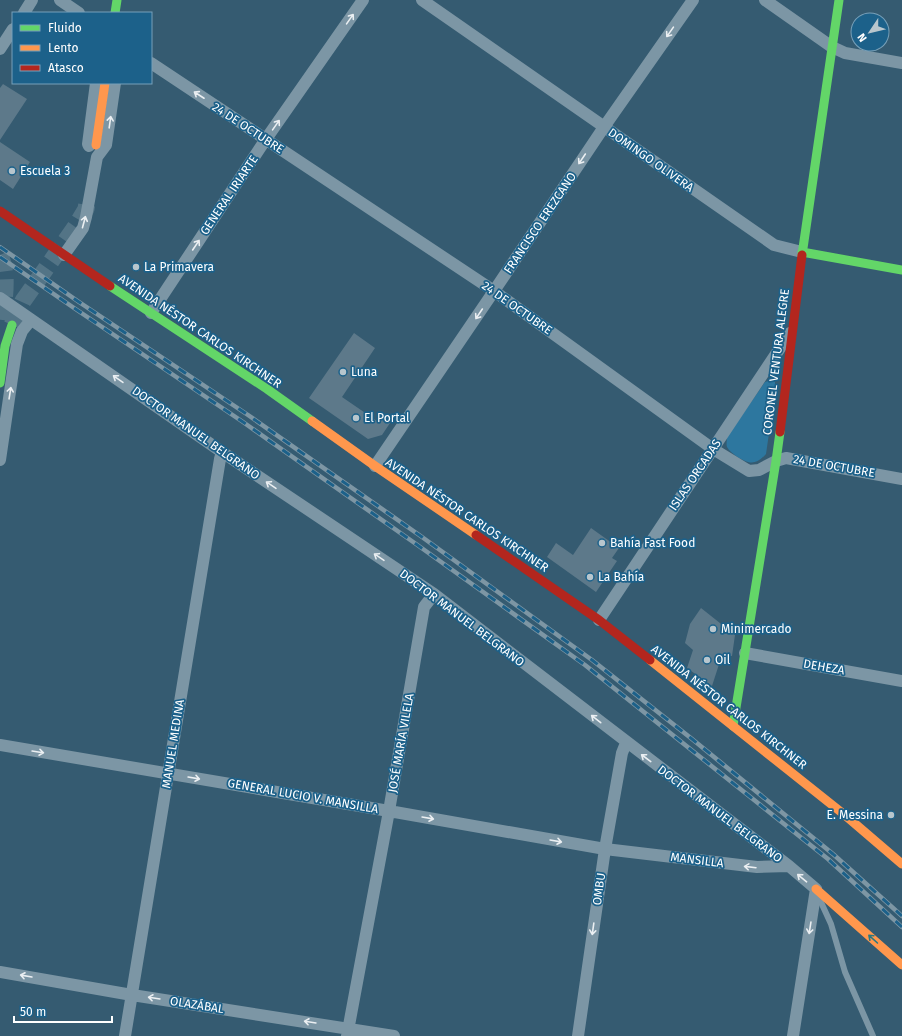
<svg xmlns="http://www.w3.org/2000/svg" width="902" height="1036" font-family="'Fira Sans',sans-serif">
  <style>
    .green { fill: #2d779f }
    .building { fill: #5d798a }
    .lines { fill: none; stroke-linecap: round; stroke-linejoin: round }
    .secondary-tunnel { stroke: #537486; stroke-width: 17; stroke-dasharray: 17 8; stroke-linecap: butt }
    .lane { stroke: #7c96a5; stroke-width: 6 }
    .street { stroke: #7c96a5; stroke-width: 12 }
    .fast { stroke: #63d668; stroke-width: 9 }
    .slow { stroke: #ff974d; stroke-width: 9 }
    .jam { stroke: #b3261e; stroke-width: 9 }
    .rail-casing { stroke: #7d96a4; stroke-width: 4.5 }
    .rail { stroke: #1c618a; stroke-width: 3; stroke-dasharray: 9; stroke-linecap: butt }
    .oneway { stroke: #ebeff2 }
    .oneway2 { stroke: #2a7883 }
    .poi-dot { fill: #b8c6cd; stroke: #1c618a; stroke-width: 1.5 }
    .labels { text-anchor: middle; stroke-width: 3.5; stroke-linejoin: round; paint-order: stroke }
    .street-label { font-size: 12px; fill: #fff; stroke: #1c618a }
    .poi-label { font-size: 12px; fill: #fff; stroke: #1c618a; text-anchor: start }
  </style>
  <rect width="100%" height="100%" fill="#355b71"/>
  <path class="green" d="M771 380 775 382V392L766 454C755 466 749 464 736 456 733 453 729 451 727 447 726 444 727 440 727 437L765 382Z"/>
  <path class="building" d="M3 84 27 99 0 140V88Z
    M0 142 30 162 13 189 0 180Z
    M354 333 375 348 342 397 377 421 381 415 390 423 382 435 368 439 309 398Z
    M591 528 619 548 612 558 617 561 596 592 547 557 556 543 573 555Z
    M701 608 735 635 732 656 722 655 712 686 687 668 693 650 685 643 690 624Z"/>
  <g class="lines">
    <path class="secondary-tunnel" d="M0 255C9 275 4 299 2 320
      M12 325 23 301 76 226 86 209 87 203"/>
    <path class="lane" d="M820 900 831 924 845 972 873 1036"/>
    <path class="street" d="M60 0 79 13
      M422 0 774 245 802 252
      M765 0 832 47 845 53 902 63
      M24 13 32 0
      M0 49 13 29
      M151 63 494 291 713 449 749 471 759 470 776 461 786 458 902 479
      M89 146 88 144 96 83
      M64 255 83 228 86 217 97 157 106 145 115 83
      M0 298 222 452 434 594 789 866 816 889 793 1036
      M151 313 266 139 363 0
      M0 460 17 344 22 331 31 320
      M375 466 494 291 604 127 693 0
      M599 620 790 333
      M745 653 902 681
      M0 745 389 811 605 849 757 867 789 866
      M0 972 132 995 394 1036
      M125 1036 220 459 222 452
      M347 1036 389 811 424 607 434 594
      M578 1036 605 849 622 753 626 743"/>
    <path class="fast" d="M115 13 117 0
      M802 252 902 270
      M802 255 839 0
      M110 286 267 389 312 421
      M0 383 5 346 12 325
      M733 726 776 461 780 432"/>
    <path class="slow" d="M96 145 105 83
      M312 421 375 466 476 535
      M650 660 846 816 902 864
      M816 889 902 965"/>
    <path class="jam" d="M0 211 110 286
      M780 432 802 255
      M476 535 599 620 650 660"/>
    <g class="rail-casing">
      <path id="rail" d="M0 247 79 302 248 415 422 537 592 660 692 739 833 854 902 916
        M0 257 74 308 243 422 416 544 585 665 828 859 902 927"/>
    </g>
    <use href="#rail" class="rail"/>
  </g>
  <defs><path id="oneway-shaft" d="M-6 0H5M1.5-3L5.5 0L1.5 3" fill="none" stroke-width="1.6" stroke-linecap="round" stroke-linejoin="round"/></defs>
  <g class="oneway">
    <use href="#oneway-shaft" transform="translate(350 19) rotate(-55)"/>
    <use href="#oneway-shaft" transform="translate(670 32) rotate(125)"/>
    <use href="#oneway-shaft" transform="translate(199 95) rotate(-147)"/>
    <use href="#oneway-shaft" transform="translate(110 122) rotate(-82)"/>
    <use href="#oneway-shaft" transform="translate(276 125) rotate(-55)"/>
    <use href="#oneway-shaft" transform="translate(582 159) rotate(124)"/>
    <use href="#oneway-shaft" transform="translate(84 222) rotate(-75)"/>
    <use href="#oneway-shaft" transform="translate(196 245) rotate(-56)"/>
    <use href="#oneway-shaft" transform="translate(479 314) rotate(124)"/>
    <use href="#oneway-shaft" transform="translate(118 379) rotate(-145)"/>
    <use href="#oneway-shaft" transform="translate(10 393) rotate(-81)"/>
    <use href="#oneway-shaft" transform="translate(271 485) rotate(-146)"/>
    <use href="#oneway-shaft" transform="translate(379 557) rotate(-146)"/>
    <use href="#oneway-shaft" transform="translate(596 719) rotate(-142)"/>
    <use href="#oneway-shaft" transform="translate(38 752) rotate(9)"/>
    <use href="#oneway-shaft" transform="translate(646 758) rotate(-143)"/>
    <use href="#oneway-shaft" transform="translate(194 778) rotate(10)"/>
    <use href="#oneway-shaft" transform="translate(428 818) rotate(10)"/>
    <use href="#oneway-shaft" transform="translate(556 841) rotate(10)"/>
    <use href="#oneway-shaft" transform="translate(750 867) rotate(-173)"/>
    <use href="#oneway-shaft" transform="translate(802 878) rotate(-140)"/>
    <use href="#oneway-shaft" transform="translate(810 928) rotate(99)"/>
    <use href="#oneway-shaft" transform="translate(593 929) rotate(98)"/>
    <use href="#oneway-shaft" transform="translate(26 976) rotate(-170)"/>
    <use href="#oneway-shaft" transform="translate(154 998) rotate(-171)"/>
    <use href="#oneway-shaft" transform="translate(310 1022) rotate(-171)"/>
  </g>
  <use class="oneway2" href="#oneway-shaft" transform="translate(873 939) rotate(-138)"/>
  <g class="poi-dot">
    <circle cx="12" cy="171" r="4"/>
    <circle cx="136" cy="267" r="4"/>
    <circle cx="343" cy="372" r="4"/>
    <circle cx="356" cy="418" r="4"/>
    <circle cx="602" cy="543" r="4"/>
    <circle cx="590" cy="577" r="4"/>
    <circle cx="713" cy="629" r="4"/>
    <circle cx="707" cy="660" r="4"/>
    <circle cx="891" cy="815" r="4"/>
  </g>
  <g class="labels">
    <g class="street-label">
      <text transform="translate(248 128) rotate(33)" y="4">24 DE OCTUBRE</text>
      <text transform="translate(651 160) rotate(35)" y="4">DOMINGO OLIVERA</text>
      <text transform="translate(229 195) rotate(-56)" y="4">GENERAL IRIARTE</text>
      <text transform="translate(540 223) rotate(-56)" y="4">FRANCISCO EREZCANO</text>
      <text transform="translate(517 308) rotate(35)" y="4">24 DE OCTUBRE</text>
      <text transform="translate(200 331) rotate(34)" y="4">AVENIDA NÉSTOR CARLOS KIRCHNER</text>
      <text transform="translate(776 362) rotate(-83)" y="4">CORONEL VENTURA ALEGRE</text>
      <text transform="translate(196 433) rotate(35)" y="4">DOCTOR MANUEL BELGRANO</text>
      <text transform="translate(834 466) rotate(10)" y="4">24 DE OCTUBRE</text>
      <text transform="translate(695 475) rotate(-56)" y="4">ISLAS ORCADAS</text>
      <text transform="translate(467 515) rotate(34)" y="4">AVENIDA NÉSTOR CARLOS KIRCHNER</text>
      <text transform="translate(462 618) rotate(37)" y="4">DOCTOR MANUEL BELGRANO</text>
      <text transform="translate(824 667) rotate(10)" y="4">DEHEZA</text>
      <text transform="translate(729 707) rotate(38)" y="4">AVENIDA NÉSTOR CARLOS KIRCHNER</text>
      <text transform="translate(401 743) rotate(-80)" y="4">JOSÉ MARÍA VILELA</text>
      <text transform="translate(173 744) rotate(-81)" y="4">MANUEL MEDINA</text>
      <text transform="translate(303 796) rotate(10)" y="4">GENERAL LUCIO V. MANSILLA</text>
      <text transform="translate(720 814) rotate(37)" y="4">DOCTOR MANUEL BELGRANO</text>
      <text transform="translate(697 860) rotate(7)" y="4">MANSILLA</text>
      <text transform="translate(599 889) rotate(-82)" y="4">OMBU</text>
      <text transform="translate(197 1005) rotate(9)" y="4">OLAZÁBAL</text>
    </g>
    <g class="poi-label">
      <text x="20" y="175">Escuela 3</text>
      <text x="144" y="271">La Primavera</text>
      <text x="351" y="376">Luna</text>
      <text x="364" y="422">El Portal</text>
      <text x="610" y="547">Bahía Fast Food</text>
      <text x="598" y="581">La Bahía</text>
      <text x="721" y="633">Minimercado</text>
      <text x="715" y="664">Oil</text>
      <text x="883" y="819" text-anchor="end">E. Messina</text>
    </g>
  </g>
  <rect x="12" y="12" width="140" height="72" fill="#1c618a" stroke="#77a0b9"/>
  <rect x="20" y="25" width="20" height="6" fill="#63d668" stroke="#77a0b9"/>
  <text x="48" y="32" font-size="12" fill="#ffffff">Fluido</text>
  <rect x="20" y="45" width="20" height="6" fill="#ff974d" stroke="#77a0b9"/>
  <text x="48" y="52" font-size="12" fill="#ffffff">Lento</text>
  <rect x="20" y="65" width="20" height="6" fill="#b3261e" stroke="#77a0b9"/>
  <text x="48" y="72" font-size="12" fill="#ffffff">Atasco</text>
  <g transform="translate(870 32) rotate(235)"><circle r="19" fill="#1c618a" stroke="#77a0b9"/>
  <path d="M0-3L7 15L0 10L-7 15Z" fill="#b8c6cd"/>
  <text y="-6" font-size="11" font-weight="bold" text-anchor="middle" fill="#ffffff">N</text>
  </g>
  <path d="M14 1016v6h98v-6" fill="none" stroke="#ffffff" stroke-width="2"/>
  <text x="20" y="1016" font-size="12" fill="#ffffff" stroke="#1c618a" stroke-width="3" paint-order="stroke">50 m</text>
</svg>
